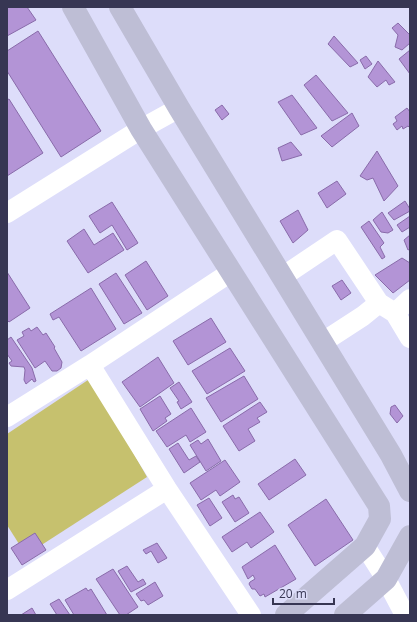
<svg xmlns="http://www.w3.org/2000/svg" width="417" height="622" font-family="'Open Sans',sans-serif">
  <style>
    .green { fill: #c6c16e }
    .building { fill: #b394d6; stroke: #896baa }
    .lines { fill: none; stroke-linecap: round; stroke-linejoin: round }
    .street { stroke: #fff; stroke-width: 20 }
    .secondary { stroke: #bebed5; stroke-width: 22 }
  </style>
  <rect width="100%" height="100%" fill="#ddddfa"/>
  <path class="green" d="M91 378 147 477 26 555 7 525V434Z"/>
  <path class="building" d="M7 7H27L36 20 7 36Z
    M398 23 410 35V43L402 50 395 47 398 35 392 28Z
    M38 31 101 131 61 157 7 71V51Z
    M334 36 358 63 350 67 328 44Z
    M410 50V74L399 59Z
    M366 56 372 64 365 69 360 60Z
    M378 61 395 82 389 85 386 80 377 87 368 77Z
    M316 75 348 113 332 121 304 85Z
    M292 95 317 128 301 135 278 102Z
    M9 99 43 153 7 176V100Z
    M222 105 229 114 222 120 215 110Z
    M407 108 410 112V128L408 126 403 129 402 126 397 130 393 124 397 121 395 117Z
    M352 113 359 126 332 147 321 136Z
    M291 142 302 155 282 161 278 148Z
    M377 151 398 186 384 201 373 178 367 180 360 176Z
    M337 181 346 194 327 208 318 193Z
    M405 201 410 209V211L394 220 388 213Z
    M112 202 138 243 127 250 112 225 100 233 89 216Z
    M298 210 308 230 293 243 280 221Z
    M382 212 393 230 388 233 381 232 373 220Z
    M410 216V227L402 232 397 225Z
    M369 221 384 243 380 247 385 257 382 259 361 227Z
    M84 229 94 245 113 233 124 250 88 273 67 241Z
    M410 235V249L408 250 404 240Z
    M402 258 410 263V280L393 293 375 275Z
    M146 261 168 296 147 310 125 275Z
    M7 272 30 308 9 322 7 320Z
    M116 273 142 313 124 324 99 284Z
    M342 280 351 293 341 300 332 286Z
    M91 288 116 329 81 351 59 317 53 320 50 314Z
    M211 318 226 342 188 365 173 341Z
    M37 327 43 335 46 333 55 347 54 348 62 362 61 368 57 371H52L45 361 35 368 17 340 24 336 22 332 29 328 31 331Z
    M11 337 32 368 36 381 34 382 32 379 26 384 24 380 25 370 24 367 11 366 9 363 12 361 7 354V340Z
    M230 348 245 371 207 394 192 371Z
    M158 357 174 383 140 407 122 382Z
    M244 376 258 399 221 422 206 398Z
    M179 382 192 402 181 409 177 402 179 401 170 388Z
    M160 396 171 414 165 418 167 421 153 431 140 409Z
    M260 402 267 412 257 418 260 422 248 429 255 441 239 451 223 426Z
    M395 405 403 416 397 423 390 414 391 407Z
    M191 408 206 432 190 442 186 435 167 447 156 431Z
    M208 439 221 461 206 471 190 445 198 440 201 444Z
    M178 443 189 460 196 456 200 462 184 473 169 449Z
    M295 459 306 475 269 500 258 484Z
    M225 460 240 482 220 496 216 490 201 500 190 483Z
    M233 495 235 499 239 497 249 513 235 522 222 502Z
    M209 498 222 518 210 526 197 505Z
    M326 499 353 540 315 566 288 525Z
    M260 512 274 532 251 548 247 542 232 552 222 537Z
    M35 533 46 550 22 565 11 548Z
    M157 543 167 558 158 563 151 551 146 554 143 550Z
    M275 545 296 579 265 597 264 594 260 596 255 589H252L249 584 250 582 255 579 253 575 248 579 242 567Z
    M127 566 138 582 143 579 146 584 131 592 118 571Z
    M113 569 138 607 126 615H120L96 579Z
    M155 582 163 596 148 605 144 600 141 601 136 594Z
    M86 588 88 591 91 589 107 615H74L65 600Z
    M59 599 70 615H57L50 604Z
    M32 608 36 615H21Z"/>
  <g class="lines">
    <path class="street" d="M7 213 141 129 179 108
      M282 277 337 240 379 303 395 313
      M410 299 395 313 410 338
      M323 342 363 316 379 303
      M90 365 167 489 251 615
      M7 417 90 365 231 272
      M365 546 386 579 405 615
      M7 590 167 489"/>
    <path class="secondary" d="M73 7 141 129 379 506 380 519 365 546 286 615
      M120 7 179 108 391 455 410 491
      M345 615 386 579 410 536"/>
  </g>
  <rect width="417" height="622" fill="none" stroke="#373653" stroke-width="16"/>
  <path d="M273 598v6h61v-6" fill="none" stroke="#373653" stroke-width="2"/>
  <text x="279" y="598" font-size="12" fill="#373653" stroke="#ddddfa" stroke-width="3" paint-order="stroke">20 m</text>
</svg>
